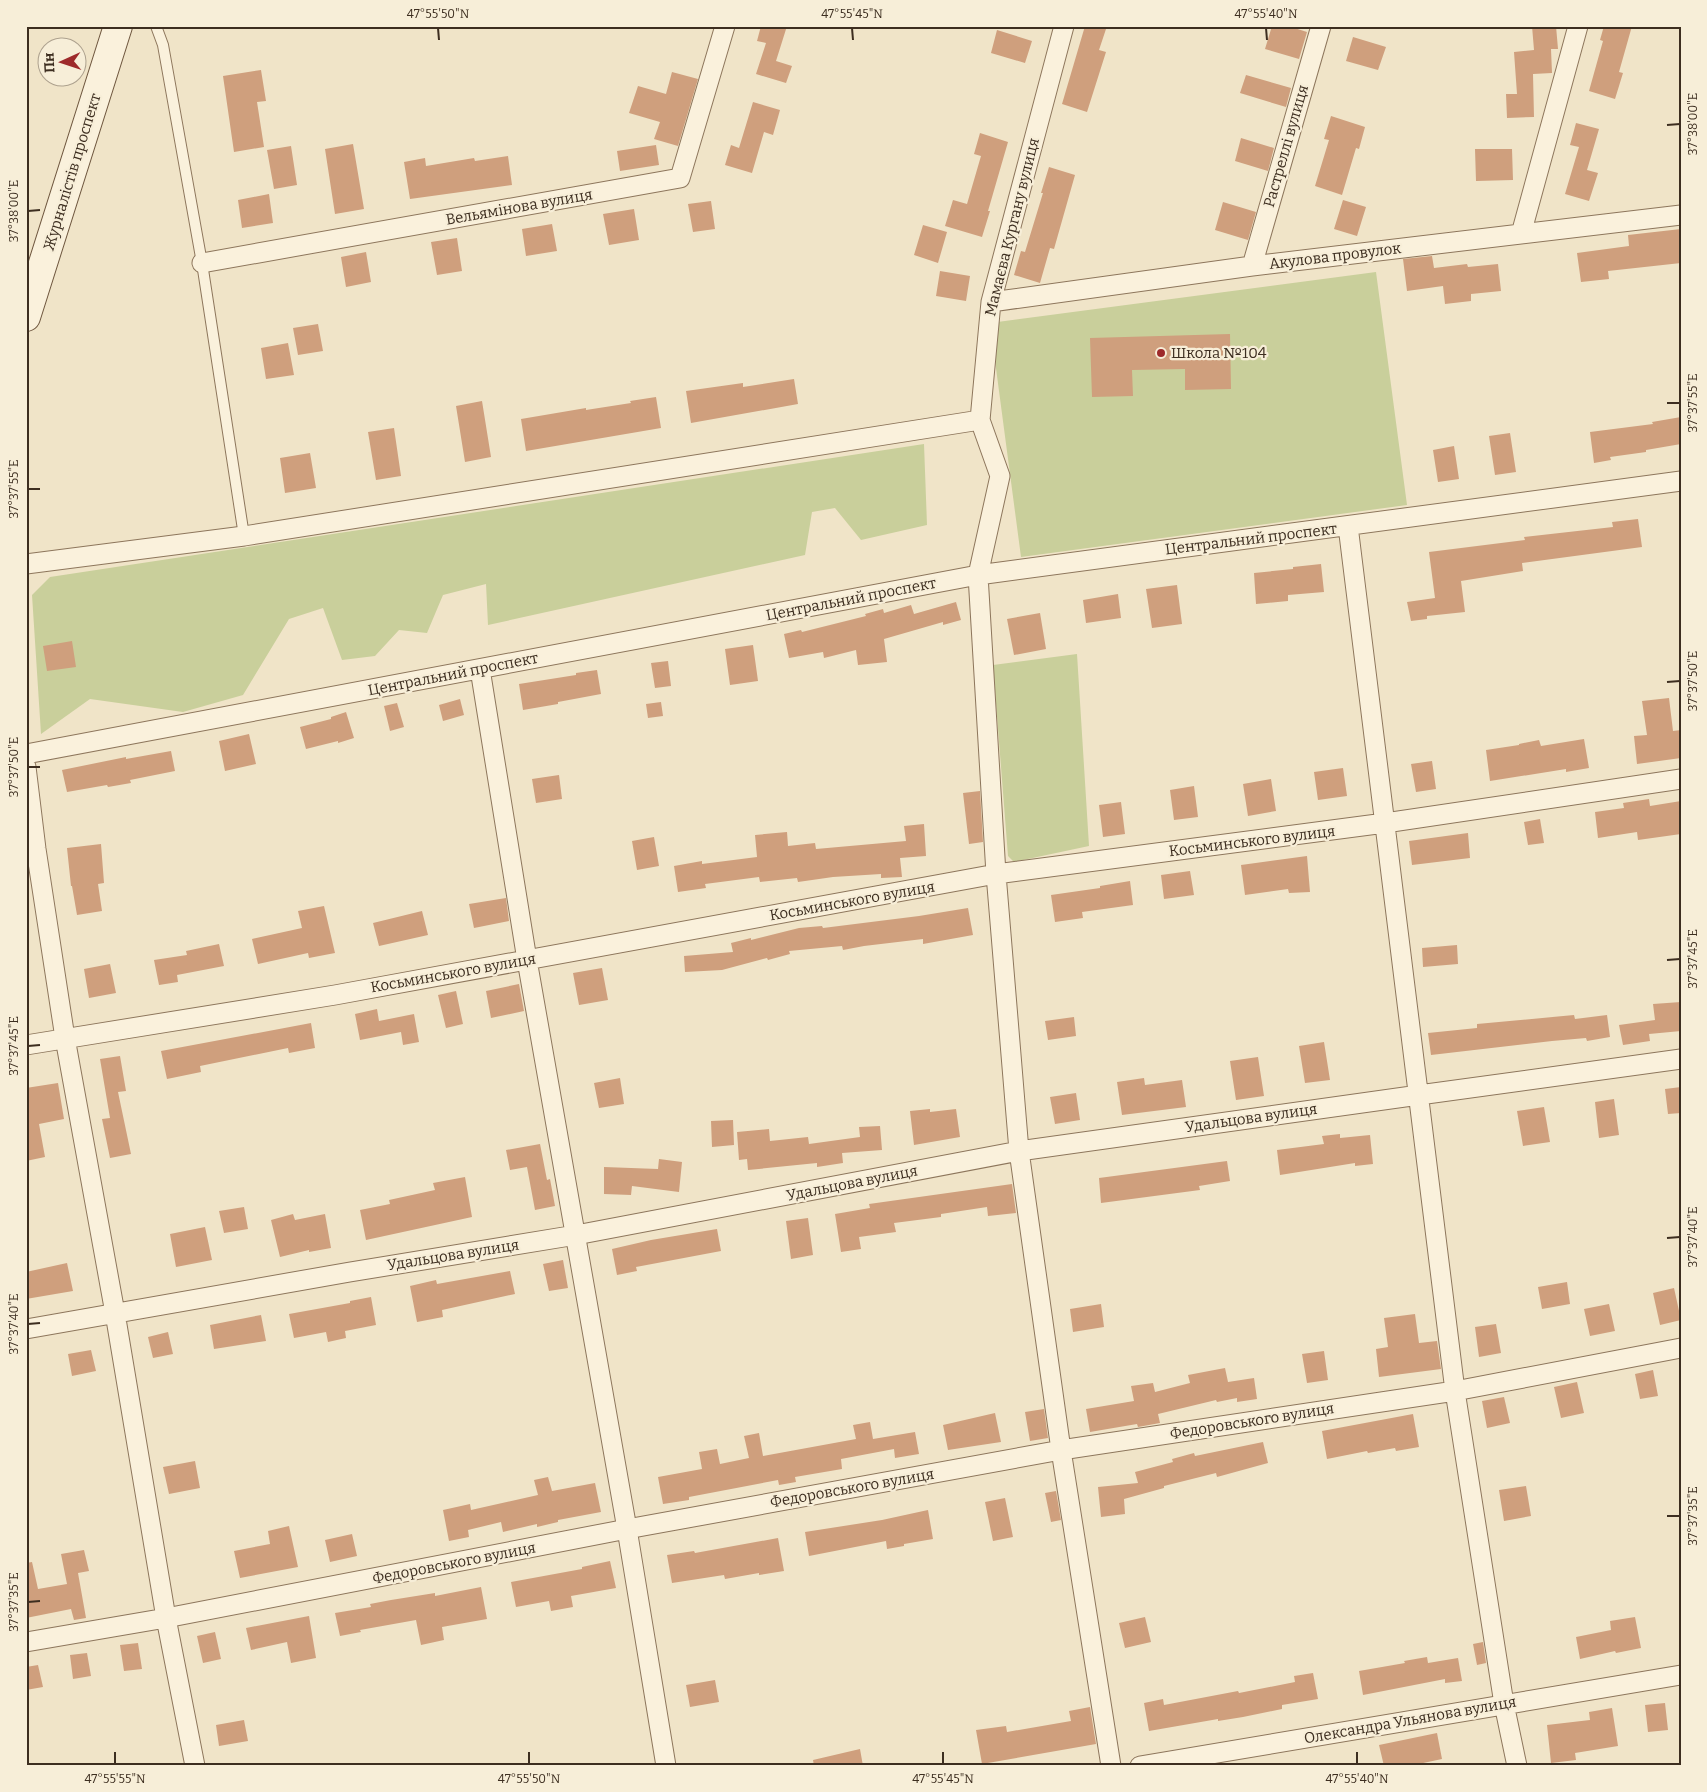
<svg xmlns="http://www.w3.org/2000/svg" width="1707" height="1792" font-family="Bitter,serif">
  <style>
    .green { fill: #c9cf9b }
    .building { fill: #cf9f7d }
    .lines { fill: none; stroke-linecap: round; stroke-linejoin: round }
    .service-casing { stroke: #8d765c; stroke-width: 12 }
    .minor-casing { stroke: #8d765c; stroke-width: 21 }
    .secondary-casing { stroke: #6f573f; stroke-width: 30 }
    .service { stroke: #faf1dc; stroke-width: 10 }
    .minor { stroke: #faf1dc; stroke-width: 19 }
    .secondary { stroke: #faf1dc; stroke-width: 28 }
    .ticks { fill: none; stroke: #3d2e20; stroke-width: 2 }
    .poi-dot { fill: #9e2a2b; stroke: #f7eed8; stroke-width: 2 }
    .labels { text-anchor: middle; stroke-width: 4.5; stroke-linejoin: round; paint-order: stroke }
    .street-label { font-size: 15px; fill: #3d2e20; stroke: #f7eed8 }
    .poi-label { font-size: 15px; fill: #3d2e20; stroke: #f7eed8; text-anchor: start }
    .neatline { fill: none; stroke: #3d2e20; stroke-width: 2 }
    .ticks-label { font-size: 12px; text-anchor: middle; fill: #3d2e20 }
  </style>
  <rect width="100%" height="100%" fill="#f0e4c8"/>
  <path class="green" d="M1376 272 1407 505 1021 557 990 323Z
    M924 444 927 525 861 540 835 508 812 512 805 555 488 625 486 584 443 595 427 633 399 630 375 656 342 660 323 608 289 619 243 695 183 712 90 699 41 734 32 595 50 577Z
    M1077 654 1089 846 1014 862 1008 856 993 665Z"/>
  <path class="building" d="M761 26H787L776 61 792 66 786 83 756 74 766 43 757 41Z
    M1085 26H1107L1099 50 1106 52 1087 112 1062 104Z
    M1272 26H1288L1307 32 1299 59 1265 49Z
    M1532 26H1556L1558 49H1551L1552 73 1533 74 1534 117 1507 118 1506 94H1517L1514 52 1534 50Z
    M1604 26H1632L1619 72 1623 73 1615 99 1589 91 1603 41 1600 40Z
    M997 30 1032 41 1025 63 991 53Z
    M1353 37 1386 47 1378 70 1346 61Z
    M261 70 266 101 257 102 264 147 234 152 223 76Z
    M672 72 698 79 678 146 654 139 660 122 629 113 638 86 666 94Z
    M1246 75 1291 88 1286 107 1240 93Z
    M753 102 780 110 773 135 764 132 752 173 725 165 731 145 739 148Z
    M1331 116 1365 127 1359 149 1356 148 1342 195 1315 186 1329 140 1324 139Z
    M1576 123 1599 129 1587 170 1598 173 1589 201 1565 194 1579 147 1570 145Z
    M980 133 1008 142 988 211H990L982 237 945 226 953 200 967 204 981 156 974 154Z
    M1241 138 1274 148 1268 171 1235 161Z
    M353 144 364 209 335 214 325 149Z
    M656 145 659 165 620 171 617 151Z
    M291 146 297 185 274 189 267 150Z
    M1475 149H1512L1513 180 1476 181Z
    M508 156 512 185 410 199 404 162 425 158 426 166 474 158 475 161Z
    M1049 167 1075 175 1054 249 1050 248 1040 283 1014 275 1021 251 1025 252 1043 193H1041Z
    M269 194 273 223 242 228 238 200Z
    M1343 200 1366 207 1357 236 1334 229Z
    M711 201 715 229 693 232 688 204Z
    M1223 202 1256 212 1248 240 1215 230Z
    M634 209 639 240 609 245 603 214Z
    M552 224 557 251 526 256 522 229Z
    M923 225 947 232 938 263 914 255Z
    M1681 229V263L1608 271 1609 279 1581 282 1577 253 1629 246 1628 235Z
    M457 238 462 271 437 275 431 242Z
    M366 252 371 282 346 287 341 257Z
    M1432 256 1434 268 1467 264 1468 267 1498 264 1501 291 1471 294V301L1445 304 1443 286 1407 291 1403 259Z
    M940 271 970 276 966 301 936 296Z
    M318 324 323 351 298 355 293 328Z
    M1230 334 1231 389 1185 390V369L1132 370 1133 396 1092 397 1090 338Z
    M288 343 294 375 266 379 261 348Z
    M794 379 798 404 691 423 686 391 743 383V387Z
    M656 397 661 428 526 451 521 419 586 408V410L631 403 630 401Z
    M482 401 491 457 465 462 456 406Z
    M1681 417V444L1646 450V452L1610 457 1611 460 1594 463 1590 432 1653 424 1652 422Z
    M394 428 401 476 376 480 368 432Z
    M1510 433 1516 472 1495 475 1489 436Z
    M1454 446 1459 479 1438 482 1433 450Z
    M310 453 316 488 285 493 280 458Z
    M1638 519 1642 547 1522 563 1523 571 1461 581 1465 612 1427 616V619L1411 621 1407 602 1435 598 1429 552 1525 540 1524 537 1613 527 1612 522Z
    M1321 564 1324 592 1288 595V601L1256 604 1254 573 1293 569V567Z
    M1177 585 1182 624 1152 628 1146 589Z
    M1118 594 1121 618 1086 623 1083 600Z
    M956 602 961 620 943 625V622L884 639 887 662 858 665 856 650 824 658 823 652 789 658 784 634 801 630 802 632 866 616 865 614 883 609 884 613 911 605 914 614Z
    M1040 613 1046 649 1014 655 1007 619Z
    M72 641 76 667 47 671 43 646Z
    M753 645 758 681 730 685 725 649Z
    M668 661 671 686 655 688 651 663Z
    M597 670 601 694 558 702V704L523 710 519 684 576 675V673Z
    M1669 698 1673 731 1681 730V758L1637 764 1634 736 1647 735 1642 701Z
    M460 699 464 715 443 721 439 705Z
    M661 702 663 716 648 718 646 704Z
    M397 703 404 727 390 731 384 706Z
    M346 712 354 738 338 743V741L306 749 300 727 331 719V717Z
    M249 734 256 764 225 771 219 741Z
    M1584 739 1589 768 1566 772V769L1490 781 1486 750 1519 745V744L1539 740 1541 746Z
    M171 751 175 771 130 780 131 783 108 787 107 785 67 792 62 770 126 757V759Z
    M1432 761 1436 789 1416 792 1411 764Z
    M1343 768 1347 796 1318 800 1314 772Z
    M559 775 562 799 536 803 532 779Z
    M1271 779 1276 811 1248 816 1243 784Z
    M1194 786 1198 817 1174 820 1170 790Z
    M980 791 983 842 969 844 963 793Z
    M1649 799 1650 806 1681 801V834L1638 840 1637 832 1598 838 1595 812 1624 808 1623 803Z
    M1121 802 1125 834 1103 837 1099 805Z
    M1540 819 1544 843 1528 845 1524 822Z
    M924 824 926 856 900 858 902 877 881 878V874L833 877 798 882 797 878 760 882 759 877 705 884 706 888 678 892 674 866 702 861V864L757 857 755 835 787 832 788 846 815 843 816 849 906 841 904 826Z
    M1468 833 1470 858 1412 865 1409 841Z
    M654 837 659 866 637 870 632 841Z
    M101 844 104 883 98 884 102 911 77 915 72 886H71L67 848Z
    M1307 856 1310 892 1289 893 1288 889 1245 895 1241 865Z
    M1190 871 1194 895 1164 899 1161 875Z
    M1130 881 1133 905 1082 912 1083 918 1055 922 1051 895 1100 888V886Z
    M506 898 509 921 474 928 469 904Z
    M324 906 335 953 309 958 308 953 258 964 252 939 302 928 298 911Z
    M968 908 973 935 923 944V939L864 946 843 950 842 946 789 951 790 954 768 960 767 958 722 970 685 972 684 956 733 952 731 943 751 938V940L799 928 822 926 823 928 919 916Z
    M422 911 428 935 379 946 373 923Z
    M219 944 224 966 177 975 178 982 159 985 154 960 187 955 186 951Z
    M1457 945 1458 964 1423 967 1422 948Z
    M110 964 116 993 89 998 84 969Z
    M602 968 608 1000 579 1005 573 973Z
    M519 984 524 1011 491 1018 486 991Z
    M456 991 463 1024 446 1028 438 995Z
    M1681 1002V1031L1649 1034 1650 1041 1623 1045 1619 1025 1655 1020 1653 1004Z
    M377 1009 379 1021 414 1014 419 1042 403 1045 401 1032 360 1040 355 1014Z
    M1574 1015 1575 1019 1607 1015 1610 1037 1587 1041 1586 1038 1552 1041 1431 1055 1428 1033 1477 1028V1024Z
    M1074 1017 1076 1036 1048 1040 1045 1021Z
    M311 1023 315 1048 289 1053 288 1048 200 1066 201 1072 167 1079 161 1051Z
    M1324 1042 1330 1080 1305 1083 1299 1046Z
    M120 1056 126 1091 118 1092 131 1154 110 1158 102 1119 110 1118 100 1059Z
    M1258 1057 1264 1096 1236 1100 1230 1061Z
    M620 1078 624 1104 599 1108 594 1083Z
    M1144 1078 1145 1085 1182 1080 1186 1107 1122 1115 1117 1082Z
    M58 1083 64 1119 39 1124 45 1157 26 1161V1088Z
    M1681 1087V1113L1668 1114 1665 1089Z
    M1076 1093 1080 1120 1055 1124 1050 1097Z
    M1614 1099 1619 1135 1599 1138 1595 1102Z
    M1544 1107 1550 1142 1523 1146 1517 1111Z
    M930 1109V1112L956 1109 960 1137 914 1145 910 1111Z
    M733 1120 734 1145 712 1147 711 1121Z
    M880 1126 882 1150 842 1153 843 1163 817 1167V1163L748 1170 747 1159 739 1160 737 1132 769 1129 770 1141 808 1137 809 1144 860 1137 859 1127Z
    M1340 1134V1138L1370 1135 1373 1164 1355 1166V1163L1280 1175 1277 1150 1324 1144 1322 1136Z
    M540 1144 547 1180 550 1179 555 1206 535 1210 527 1167 510 1170 506 1150Z
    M659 1159 682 1162 679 1192 632 1186 631 1195 604 1194V1167L658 1169Z
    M1227 1161 1230 1181 1199 1186 1200 1190 1101 1203 1099 1178Z
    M465 1177 472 1217 366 1240 360 1210 390 1204 389 1200 435 1190 433 1183Z
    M1012 1184 1016 1213 988 1216 987 1207 941 1214V1217L894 1223 896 1232 859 1237 861 1249 841 1252 835 1214 870 1208 869 1204Z
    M244 1207 248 1229 224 1233 219 1211Z
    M293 1214 295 1220 325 1214 331 1248 309 1252V1250L280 1257 271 1220Z
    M808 1218 813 1255 791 1259 786 1221Z
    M205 1227 212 1260 176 1267 170 1234Z
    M717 1229 721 1251 636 1267 637 1271 617 1275 612 1249 651 1240Z
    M563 1260 568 1288 549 1291 543 1264Z
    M67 1263 73 1291 26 1299V1272Z
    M510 1271 515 1294 442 1310 443 1317 417 1322 410 1286 436 1280 437 1284Z
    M1567 1282 1570 1304 1542 1309 1538 1287Z
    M1674 1288 1681 1320 1660 1325 1653 1293Z
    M371 1297 376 1325 345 1331 346 1338 328 1342 326 1332 294 1338 289 1314 350 1303V1301Z
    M1101 1304 1104 1327 1073 1332 1070 1309Z
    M1609 1304 1615 1331 1590 1336 1584 1309Z
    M1415 1314 1419 1343 1437 1341 1441 1369 1379 1377 1376 1349 1388 1347 1384 1318Z
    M261 1315 266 1341 214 1349 210 1325Z
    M1496 1324 1501 1353 1479 1357 1475 1327Z
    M168 1332 173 1354 153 1358 148 1337Z
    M91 1350 96 1371 72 1376 68 1354Z
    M1324 1351 1328 1380 1307 1383 1302 1354Z
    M1225 1368 1228 1382 1254 1378 1257 1399 1237 1402V1398L1217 1402 1216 1400 1158 1414 1160 1423 1138 1427 1137 1424 1090 1432 1086 1409 1134 1401 1131 1386 1153 1383 1155 1392 1190 1383 1188 1375Z
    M1653 1370 1658 1396 1640 1399 1635 1374Z
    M1577 1382 1584 1413 1561 1418 1554 1387Z
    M1504 1397 1510 1423 1487 1428 1482 1401Z
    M1044 1409 1048 1438 1030 1441 1025 1412Z
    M995 1413 1001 1442 948 1450 943 1425Z
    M1413 1414 1419 1447 1396 1451 1395 1448 1368 1453 1367 1451 1327 1459 1322 1431Z
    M870 1422 873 1439 915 1432 919 1454 895 1458 894 1449 841 1459 842 1469 795 1477 796 1482 779 1485 778 1480 689 1497V1500L663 1504 658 1477 702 1469 699 1452 717 1449 720 1464 749 1458 744 1436 759 1433 763 1456 856 1439 853 1425Z
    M1263 1442 1268 1463 1217 1477 1216 1473 1164 1486V1488L1124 1499 1125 1514 1101 1517 1098 1487 1138 1483 1135 1472 1173 1462 1172 1459 1194 1453 1195 1456Z
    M195 1461 200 1488 169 1494 163 1467Z
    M548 1477 552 1491 595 1483 601 1512 558 1520V1522L537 1527V1524L503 1532 501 1522 468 1530 469 1537 449 1541 443 1510 470 1504 471 1510 538 1495 534 1480Z
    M1526 1486 1531 1516 1504 1521 1499 1490Z
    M1056 1491 1061 1520 1051 1522 1045 1493Z
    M1005 1498 1013 1537 993 1541 985 1502Z
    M928 1510 933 1539 904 1544V1546L887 1549 886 1541 809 1556 805 1532 882 1520Z
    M289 1526 298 1567 240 1578 234 1551 270 1544 268 1531Z
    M352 1534 357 1556 330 1562 325 1540Z
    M778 1538 784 1571 759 1575V1573L725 1579 724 1575 672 1583 667 1555 694 1551 695 1553Z
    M84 1550 89 1571 78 1573 86 1618 74 1620 71 1609 26 1618V1563L32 1562 38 1589 67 1584 61 1554Z
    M610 1561 616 1588 571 1596 573 1607 551 1611 549 1601 516 1607 511 1582 582 1569V1567Z
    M481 1587 487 1619 442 1627 444 1640 421 1645 416 1620 360 1630 361 1632 340 1636 335 1613 371 1607 370 1604 391 1600 435 1593V1596Z
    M309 1616 316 1658 291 1663 287 1642 251 1650 246 1628Z
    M1145 1617 1151 1642 1125 1648 1119 1623Z
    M1635 1617 1641 1648 1616 1653 1615 1651 1580 1659 1576 1637 1611 1630 1610 1621Z
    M215 1632 221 1659 203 1663 197 1636Z
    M1483 1642 1486 1663 1477 1665 1473 1644Z
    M138 1643 142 1669 124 1671 120 1645Z
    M87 1653 91 1676 73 1679 70 1655Z
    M1427 1657 1428 1663 1458 1658 1462 1681 1445 1683V1679L1363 1695 1359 1671 1405 1663 1404 1661Z
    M38 1665 43 1687 26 1690V1667Z
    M1313 1673 1318 1699 1282 1705V1709L1243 1717 1218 1721V1719L1149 1731 1144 1703 1163 1699 1164 1705 1238 1691 1239 1693 1295 1682 1294 1676Z
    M715 1680 719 1702 690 1707 686 1685Z
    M1665 1703 1668 1730 1648 1732 1645 1705Z
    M1090 1707 1096 1744 982 1764 976 1730 1006 1726 1007 1732 1071 1721 1069 1711Z
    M1612 1708 1618 1746 1575 1753 1576 1760 1551 1763 1547 1725 1590 1720 1589 1712Z
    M244 1720 248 1741 219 1746 216 1725Z
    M1437 1733 1442 1759 1409 1766H1384L1379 1745Z
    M860 1749 863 1766H814L813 1760Z"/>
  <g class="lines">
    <g class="service-casing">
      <path id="service" d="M156 26 163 45 202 263 244 536"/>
    </g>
    <g class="minor-casing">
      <path id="minor" d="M1064 26 991 302 980 420 1000 476 978 575 996 874 1019 1151 1061 1450 1111 1766
        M1521 234 1578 26
        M202 263 680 178 725 26
        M1252 266 1321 26
        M991 302 1252 266 1681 215
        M1348 526 1455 1391 1504 1704 1517 1766
        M26 564 244 536 980 420
        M480 669 527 960 627 1529 666 1766
        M26 754 978 575 1681 481
        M26 767 36 849 65 1038 115 1313 166 1618 195 1766
        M26 1045 335 995 996 874 1385 823 1681 779
        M26 1329 350 1272 576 1235 1019 1151 1419 1095 1681 1059
        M26 1642 166 1618 627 1529 1061 1450 1455 1391 1681 1348
        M1140 1766 1681 1675"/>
    </g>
    <g class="secondary-casing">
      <path id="secondary" d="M26 317 118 26"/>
    </g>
    <use href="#service" class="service"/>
    <use href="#minor" class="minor"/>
    <use href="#secondary" class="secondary"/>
  </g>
  <path class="ticks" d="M438 28 439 40M852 28 853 40M1266 28 1267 40M1667 125 1680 124M28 211 40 210M1667 403H1680M28 489H40M1667 682 1680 681M28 767H40M1667 960 1680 959M28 1046 40 1045M1667 1238 1680 1237M28 1324 40 1323M1667 1516H1680M28 1602 40 1601M115 1752V1764M529 1752V1764M943 1752V1764M1357 1752V1764"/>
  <circle class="poi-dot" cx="1161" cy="353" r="5"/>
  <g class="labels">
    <g class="street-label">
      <text transform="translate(1286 146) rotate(-74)" y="5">Растреллі вулиця</text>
      <text transform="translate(72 172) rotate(-73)" y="5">Журналістів проспект</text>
      <text transform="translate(519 207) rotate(-10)" y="5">Вельямінова вулиця</text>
      <text transform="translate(1012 227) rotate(-76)" y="5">Мамаєва Кургану вулиця</text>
      <text transform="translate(1335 256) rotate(-7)" y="5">Акулова провулок</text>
      <text transform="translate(1251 539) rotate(-7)" y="5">Центральний проспект</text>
      <text transform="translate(851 599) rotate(-11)" y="5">Центральний проспект</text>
      <text transform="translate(453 674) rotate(-11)" y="5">Центральний проспект</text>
      <text transform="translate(1252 841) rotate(-7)" y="5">Косьминського вулиця</text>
      <text transform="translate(852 901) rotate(-10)" y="5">Косьминського вулиця</text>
      <text transform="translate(453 973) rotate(-10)" y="5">Косьминського вулиця</text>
      <text transform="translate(1251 1118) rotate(-8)" y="5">Удальцова вулиця</text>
      <text transform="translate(852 1183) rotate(-11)" y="5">Удальцова вулиця</text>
      <text transform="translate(453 1255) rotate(-9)" y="5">Удальцова вулиця</text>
      <text transform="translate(1252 1421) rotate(-9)" y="5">Федоровського вулиця</text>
      <text transform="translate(852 1488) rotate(-10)" y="5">Федоровського вулиця</text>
      <text transform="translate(454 1563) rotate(-11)" y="5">Федоровського вулиця</text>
      <text transform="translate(1410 1720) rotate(-10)" y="5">Олександра Ульянова вулиця</text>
    </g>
    <g class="poi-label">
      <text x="1171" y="358">Школа №104</text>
    </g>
  </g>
  <rect width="1707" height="1792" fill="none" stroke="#f7eed8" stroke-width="55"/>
  <g transform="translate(62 62) rotate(267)"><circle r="24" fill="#f7eed8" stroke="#ada18e"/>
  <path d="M0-4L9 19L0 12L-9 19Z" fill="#9e2a2b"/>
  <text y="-8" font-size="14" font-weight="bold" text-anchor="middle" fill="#3d2e20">Пн</text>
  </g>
  <rect x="28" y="28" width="1652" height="1736" class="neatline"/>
  <g class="ticks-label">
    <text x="438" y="18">47°55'50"N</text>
    <text x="852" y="18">47°55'45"N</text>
    <text x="1266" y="18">47°55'40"N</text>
    <text transform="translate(1693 124) rotate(-90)" y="4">37°38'00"E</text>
    <text transform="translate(14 211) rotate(-90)" y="4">37°38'00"E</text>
    <text transform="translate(1693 403) rotate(-90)" y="4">37°37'55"E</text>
    <text transform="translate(14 489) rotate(-90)" y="4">37°37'55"E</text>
    <text transform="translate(1693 681) rotate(-90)" y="4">37°37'50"E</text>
    <text transform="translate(14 767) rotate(-90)" y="4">37°37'50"E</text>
    <text transform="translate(1693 959) rotate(-90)" y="4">37°37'45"E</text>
    <text transform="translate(14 1046) rotate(-90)" y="4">37°37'45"E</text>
    <text transform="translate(1693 1237) rotate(-90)" y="4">37°37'40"E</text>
    <text transform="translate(14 1324) rotate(-90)" y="4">37°37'40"E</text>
    <text transform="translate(1693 1516) rotate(-90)" y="4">37°37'35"E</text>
    <text transform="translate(14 1602) rotate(-90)" y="4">37°37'35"E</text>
    <text x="115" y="1783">47°55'55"N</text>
    <text x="529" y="1783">47°55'50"N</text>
    <text x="943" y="1783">47°55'45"N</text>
    <text x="1357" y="1783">47°55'40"N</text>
  </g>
</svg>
